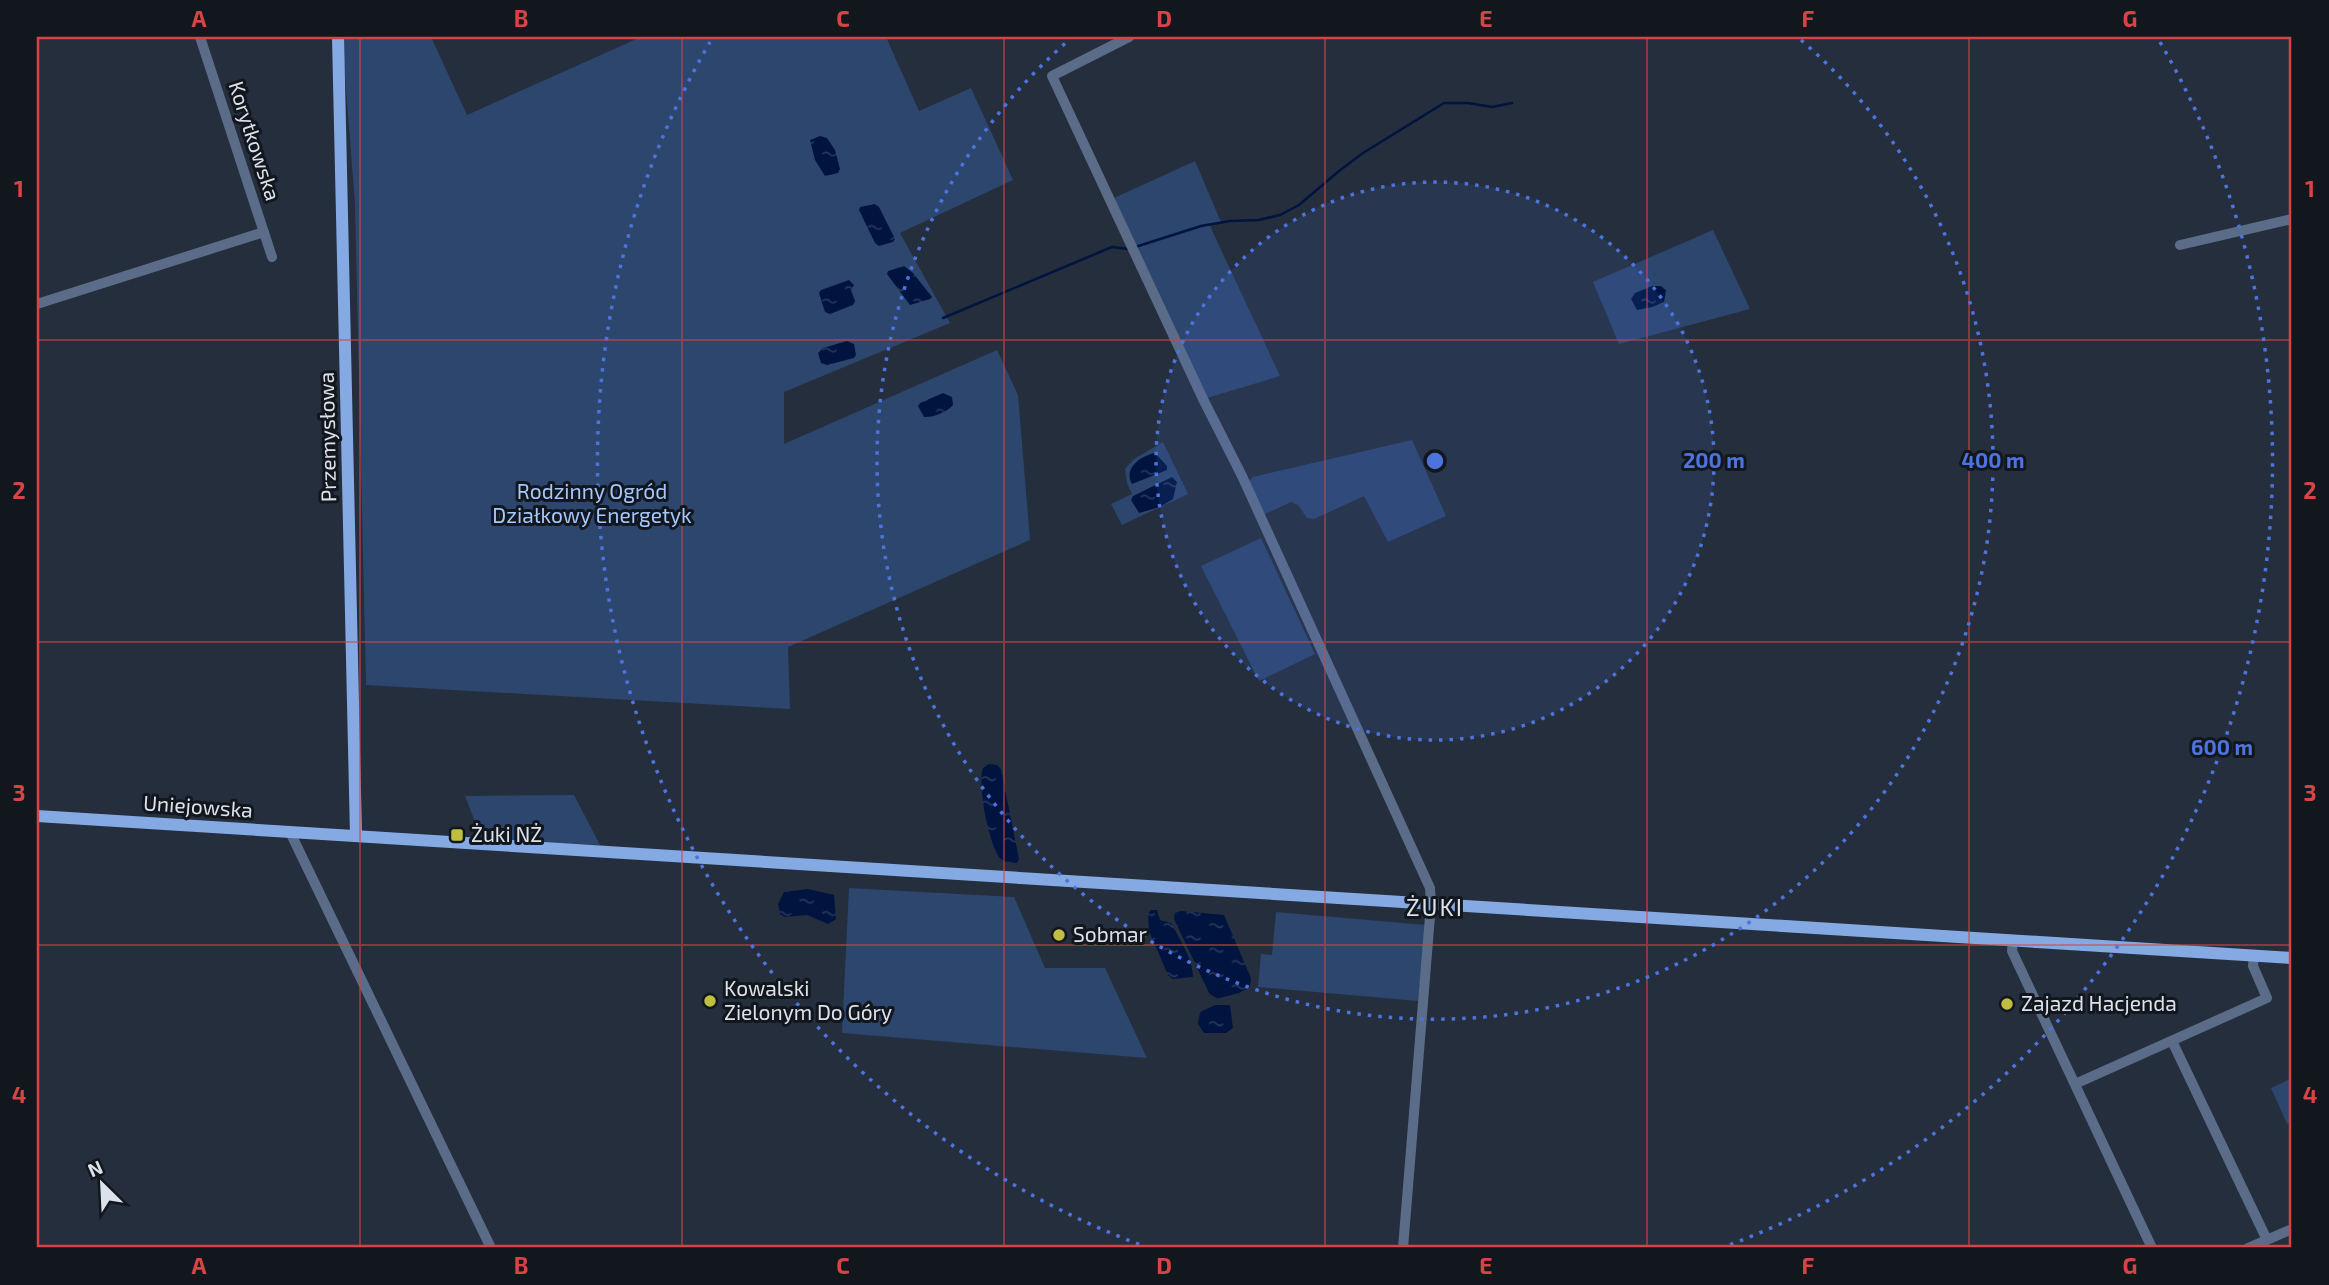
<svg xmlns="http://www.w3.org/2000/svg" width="2329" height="1285" font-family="'Exo 2',sans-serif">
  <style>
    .green { fill: #2d466e }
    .water { fill: url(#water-ripples) }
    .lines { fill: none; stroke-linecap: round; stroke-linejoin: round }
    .stream { stroke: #00143f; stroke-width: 2.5 }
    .minor { stroke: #5a6c88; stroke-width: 10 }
    .major { stroke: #85aae3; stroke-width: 12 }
    .grid { fill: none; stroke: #d74445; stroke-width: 2; stroke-opacity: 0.55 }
    .ring { fill: none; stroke: #4d73dd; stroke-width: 3.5; stroke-dasharray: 3.5 7 }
    .poi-dot { fill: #bfbe41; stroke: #12161d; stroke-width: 2.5 }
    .labels { text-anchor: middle; stroke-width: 6; stroke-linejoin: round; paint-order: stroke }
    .street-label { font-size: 21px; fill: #dce2ec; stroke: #12161d }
    .park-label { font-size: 21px; fill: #a5c7fc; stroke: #12161d }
    .poi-label { font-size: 21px; fill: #dce2ec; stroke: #12161d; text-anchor: start }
    .quarter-label { font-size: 24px; letter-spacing: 2px; fill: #dce2ec; stroke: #12161d }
    .centre { fill: #4d73dd; stroke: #12161d; stroke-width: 3.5 }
    .ring-label { font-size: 21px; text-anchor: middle; font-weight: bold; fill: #4d73dd; stroke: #12161d; stroke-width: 6; stroke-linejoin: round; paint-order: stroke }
    .neatline { fill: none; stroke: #d74445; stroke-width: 2.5 }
    .grid-label { font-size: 23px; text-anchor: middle; font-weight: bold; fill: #d74445 }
  </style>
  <defs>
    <pattern id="water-ripples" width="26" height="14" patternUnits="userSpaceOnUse" patternTransform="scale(1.75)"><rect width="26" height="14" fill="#00143f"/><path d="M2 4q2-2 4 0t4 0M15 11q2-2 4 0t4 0" fill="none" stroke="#25365b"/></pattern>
  </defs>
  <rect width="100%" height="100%" fill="#242e3d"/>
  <path class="green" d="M342 37H431L467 115 641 37H886L919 111 971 88 1013 180 900 233 950 323 784 392V444L997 350 1018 395 1030 540 788 647 790 709 366 685 355 204Z
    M1195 161 1221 222 1210 226 1280 376 1207 398 1114 198Z
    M1713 230 1750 309 1619 344 1593 282Z
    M1412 440 1446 516 1388 542 1364 496 1314 519 1307 518 1298 505 1291 502 1263 515 1248 482 1253 477Z
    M1163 442 1188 494 1122 525 1111 504 1132 494 1127 483 1125 469 1134 459Z
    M1261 538 1315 654 1259 681 1201 566Z
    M574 795 600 845 483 842 465 796Z
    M849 888 1014 897 1045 968H1105L1147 1058 842 1033Z
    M1276 912 1426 925 1418 1001 1258 987 1261 954 1272 955Z
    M2292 1078V1121L2287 1124 2271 1088Z"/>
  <path class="water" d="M820 136 827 138 835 150 840 169 838 173 825 176 815 160 810 140Z
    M875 204 879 207 895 239 893 242 879 246 875 243 859 210 860 207Z
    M904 266 913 273 932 297 930 299 910 305 887 274 888 271Z
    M849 280 854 285 851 290 855 301 853 305 830 314 825 312 819 293 821 290Z
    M1652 286H1661L1666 290 1664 302 1652 307 1637 310 1631 299 1635 293Z
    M847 341 854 344 856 355 854 358 827 365 821 363 818 353 823 348Z
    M943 393 952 397 953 405C947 412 932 418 924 417L918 406 920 403Z
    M1155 453 1167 466V470L1132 484C1123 469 1140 456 1155 453Z
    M1172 477 1177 482 1173 499 1160 507 1139 513 1131 500 1133 496Z
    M989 764 997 765 1001 769 1019 859 1017 863C1011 862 1005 863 1001 859 989 848 977 783 983 768Z
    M808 889 834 895 836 919 828 924 807 915 785 917 780 914 778 904 784 892Z
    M1151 910H1157L1160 920 1171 923C1179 938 1193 959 1193 977L1173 979 1168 975 1149 931 1148 913Z
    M1181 911 1224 915 1251 978 1250 987 1239 993 1216 999 1209 993 1174 919 1175 913Z
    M1215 1005H1230L1233 1028 1226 1033H1204L1198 1024 1200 1012Z"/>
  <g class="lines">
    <path class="stream" d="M943 318 1112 247 1129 249 1201 226 1230 221 1259 220 1280 215 1299 205 1339 171 1363 153 1444 103H1468L1492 107 1512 103"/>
    <path class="minor" d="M200 37 272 257
      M1129 37 1052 76 1203 399 1242 476 1430 888 1431 904 1403 1248
      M2180 245 2292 219
      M37 304 264 232
      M290 832 491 1248
      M2013 940 2012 951 2152 1248
      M2172 1041 2267 1240
      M2075 1084 2267 998 2253 966 2254 955
      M2248 1248 2292 1229"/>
    <path class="major" d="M338 37 356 836
      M37 816 2292 958"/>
  </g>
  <path class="grid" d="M360 37V1248M682 37V1248M1004 37V1248M1325 37V1248M1647 37V1248M1969 37V1248M37 340H2292M37 642H2292M37 945H2292"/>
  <circle cx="1435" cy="461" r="279" fill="#4d73dd" fill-opacity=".12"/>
  <g class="ring">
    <circle cx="1435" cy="461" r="279"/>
    <path d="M1801 40A558 558 0 1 1 1069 40"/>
    <path d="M1149 1248A837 837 0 0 1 710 42M2160 42A837 837 0 0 1 1721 1248"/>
  </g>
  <g class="poi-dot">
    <rect x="450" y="828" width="14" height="14" rx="3.5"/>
    <circle cx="1059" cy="935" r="7"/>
    <circle cx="710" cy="1001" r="7"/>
    <circle cx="2007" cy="1004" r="7"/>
  </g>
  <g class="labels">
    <g class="street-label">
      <text transform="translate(254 141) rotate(72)" y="7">Korytkowska</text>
      <text transform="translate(328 437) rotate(-91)" y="7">Przemysłowa</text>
      <text transform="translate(198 807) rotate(4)" y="7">Uniejowska</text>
    </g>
    <g class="park-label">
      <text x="592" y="499">Rodzinny Ogród<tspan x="592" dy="24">Działkowy Energetyk</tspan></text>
    </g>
    <g class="poi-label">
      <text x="471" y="842">Żuki NŻ</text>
      <text x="1073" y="942">Sobmar</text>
      <text x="724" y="996">Kowalski<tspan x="724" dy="24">Zielonym Do Góry</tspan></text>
      <text x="2021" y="1011">Zajazd Hacjenda</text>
    </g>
    <g class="quarter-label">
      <text x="1435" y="916">ŻUKI</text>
    </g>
  </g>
  <circle cx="1435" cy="461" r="10" class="centre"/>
  <g class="ring-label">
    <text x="1714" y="468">200 m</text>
    <text x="1993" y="468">400 m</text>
    <text x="2222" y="755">600 m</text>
  </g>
  <rect width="2329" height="1285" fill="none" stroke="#12161d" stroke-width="77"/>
  <g transform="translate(102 1184) rotate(336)" stroke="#12161d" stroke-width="5" paint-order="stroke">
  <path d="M0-5L12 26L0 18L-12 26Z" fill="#dce2ec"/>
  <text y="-10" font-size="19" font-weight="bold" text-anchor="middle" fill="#dce2ec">N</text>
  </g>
  <rect x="38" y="38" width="2252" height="1208" class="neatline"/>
  <g class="grid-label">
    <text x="199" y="27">A</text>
    <text x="521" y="27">B</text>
    <text x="843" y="27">C</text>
    <text x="1164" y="27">D</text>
    <text x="1486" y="27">E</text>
    <text x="1808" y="27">F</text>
    <text x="2130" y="27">G</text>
    <text x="19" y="197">1</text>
    <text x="2310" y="197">1</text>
    <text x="19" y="499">2</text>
    <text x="2310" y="499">2</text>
    <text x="19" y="801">3</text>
    <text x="2310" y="801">3</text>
    <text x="19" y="1103">4</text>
    <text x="2310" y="1103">4</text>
    <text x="199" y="1274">A</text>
    <text x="521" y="1274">B</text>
    <text x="843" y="1274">C</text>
    <text x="1164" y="1274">D</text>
    <text x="1486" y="1274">E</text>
    <text x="1808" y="1274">F</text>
    <text x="2130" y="1274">G</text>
  </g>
</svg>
